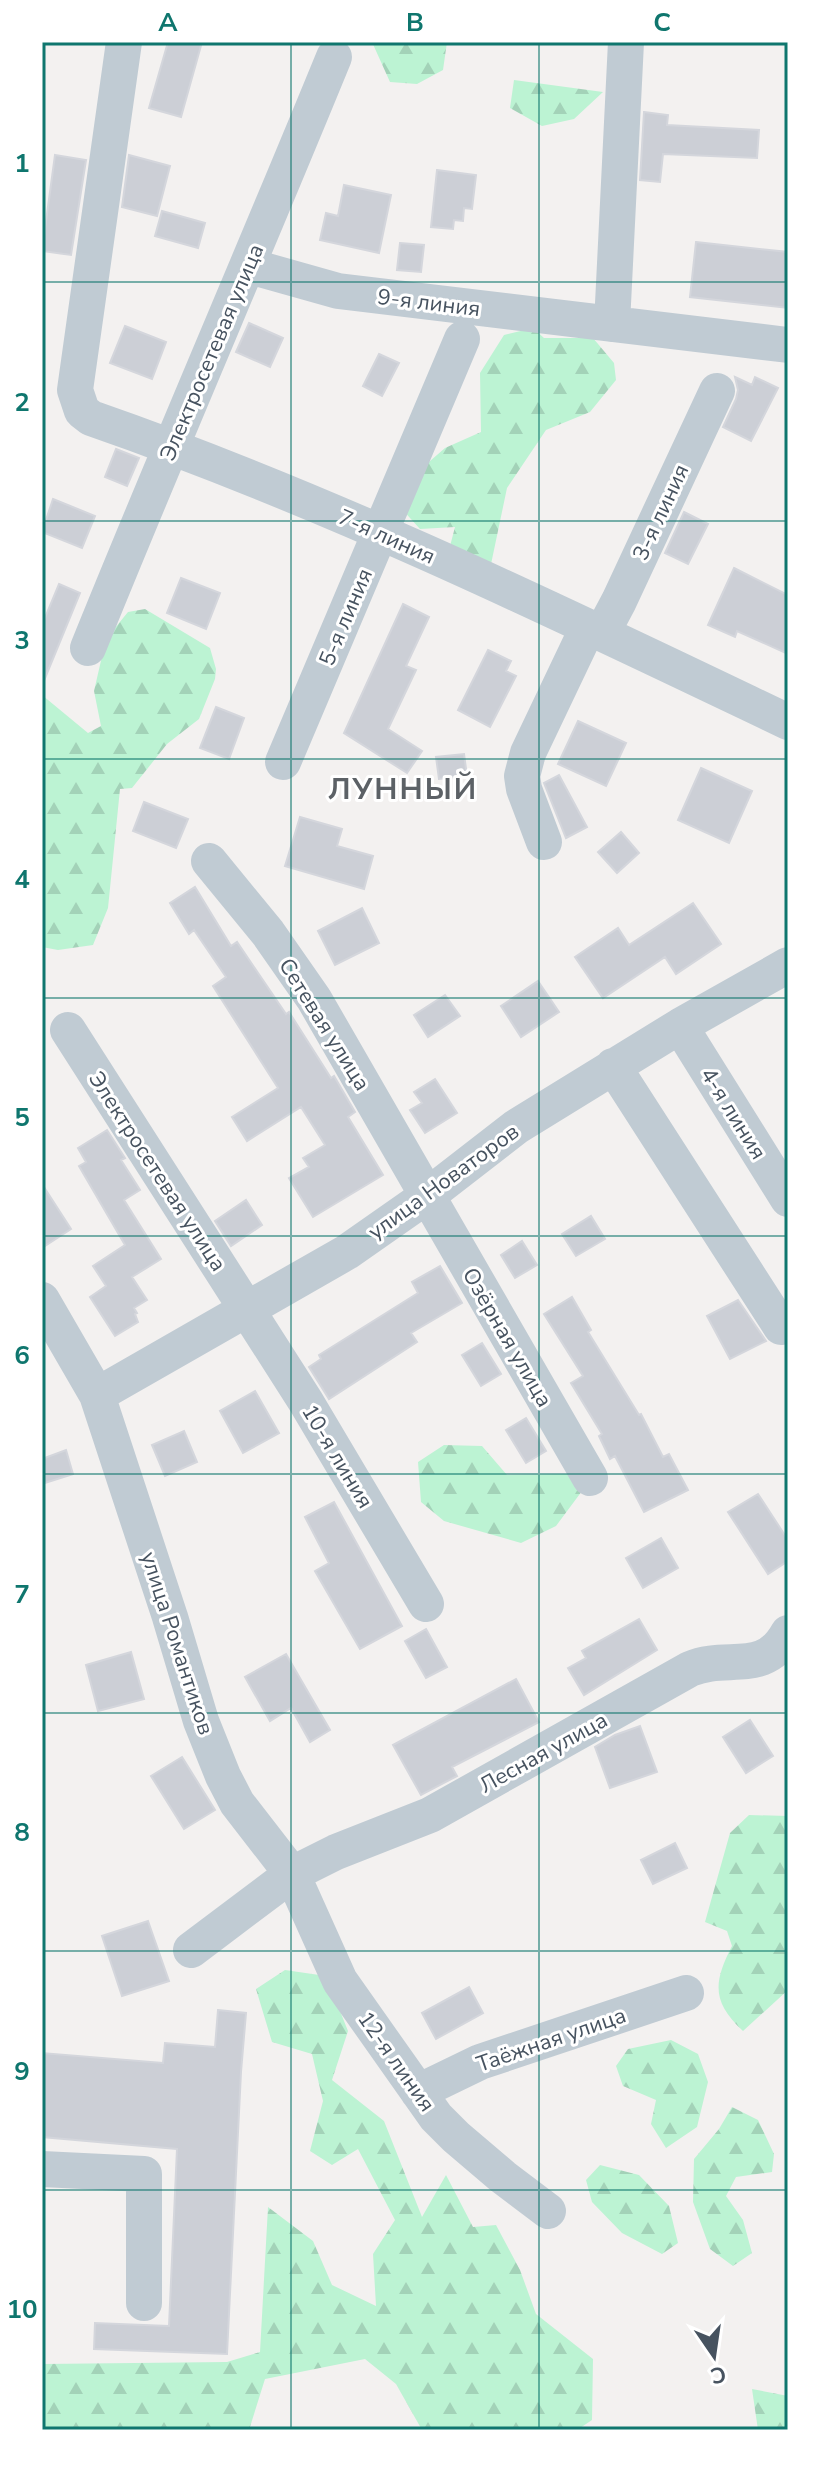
<svg xmlns="http://www.w3.org/2000/svg" width="830" height="2472" font-family="'Nunito Sans',sans-serif">
  <style>
    .forest { fill: url(#forest-firs) }
    .building { fill: #cccfd6; stroke: #d4d6dc; stroke-width: 2 }
    .lines { fill: none; stroke-linecap: round; stroke-linejoin: round }
    .minor { stroke: #c0cbd3; stroke-width: 36 }
    .grid { fill: none; stroke: #0f766e; stroke-width: 2; stroke-opacity: 0.55 }
    .labels { text-anchor: middle; stroke-width: 6; stroke-linejoin: round; paint-order: stroke }
    .street-label { font-size: 22px; fill: #475360; stroke: #fff }
    .district-label { font-size: 30px; font-weight: bold; letter-spacing: 2px; fill: #5c6166; stroke: #fff }
    .neatline { fill: none; stroke: #0f766e; stroke-width: 3 }
    .grid-label { font-size: 26px; text-anchor: middle; font-weight: bold; fill: #0f766e }
  </style>
  <defs>
    <pattern id="forest-firs" width="22" height="20" patternUnits="userSpaceOnUse" patternTransform="scale(2)"><rect width="22" height="20" fill="#bcf3d3"/><path d="M5 1l3.5 6h-7zM16 11l3.5 6h-7z" fill="#a3d2b8"/></pattern>
  </defs>
  <rect width="100%" height="100%" fill="#f3f1f0"/>
  <path class="forest" d="M372 42H447L443 70 417 84 390 82Z
    M514 80 603 92 574 119 542 126 510 108Z
    M533 328 544 338H593L614 363 616 380 590 412 546 430 507 488 490 569 449 550 455 527 420 529 400 507 406 482 445 448 481 432 480 373 504 335Z
    M145 609 210 648 216 669 215 679 199 719 167 744 132 788 120 789 108 908 93 945 58 950 42 947V695L88 733 101 726 94 691 106 639 128 612Z
    M444 1445 482 1446 507 1475 573 1474 585 1487 556 1526 521 1543 444 1521 421 1502 418 1462Z
    M749 1815 788 1816V1990L743 2031C712 2002 713 1983 732 1946L727 1931 705 1922 730 1833Z
    M285 1970 326 1976 348 2031 332 2080 384 2121 422 2217 446 2175 473 2227 496 2225 520 2270 536 2314 593 2359 592 2420 577 2430H422L396 2384 365 2359 265 2379 249 2430H42V2364L227 2362 260 2352 268 2207 313 2241 332 2285 376 2306 373 2254 395 2220 358 2149 332 2165 310 2151 323 2101 312 2054 272 2042 256 1989Z
    M671 2040 698 2054 708 2082 697 2127 666 2148 651 2124 656 2100 623 2086 616 2066 628 2049Z
    M732 2107 758 2120 774 2154 772 2172 736 2177 726 2196 743 2220 752 2253 733 2266 710 2249 693 2202 694 2159 719 2129Z
    M600 2165 639 2175 669 2206 678 2243 662 2254 622 2233 592 2202 586 2180Z
    M752 2389 788 2396V2430H758Z"/>
  <path class="building" d="M168 42H202L181 117 149 108Z
    M644 112 668 115 667 125 759 130 757 158 663 154 660 182 640 180Z
    M55 155 86 160 71 255 42 251Z
    M129 155 170 166 157 216 122 207Z
    M437 170 476 175 472 209 464 208 463 221 454 220 453 229 431 227Z
    M344 185 391 195 379 253 320 240 326 213 338 216Z
    M162 211 205 223 198 248 155 236Z
    M696 242 788 252V308L690 297Z
    M400 243 424 245 421 272 397 270Z
    M249 323 283 338 270 367 236 352Z
    M125 326 166 342 152 379 110 363Z
    M379 354 399 363 382 396 363 386Z
    M735 377 752 385 755 377 778 388 751 441 723 427 736 399 738 390Z
    M116 449 139 458 127 486 105 477Z
    M53 499 95 516 82 548 42 532Z
    M684 512 708 524 688 564 665 553Z
    M734 568 788 595V654L737 631 735 637 708 625Z
    M181 578 220 593 206 629 167 613Z
    M59 584 80 593 43 683 42 625Z
    M403 604 429 617 406 666 416 670 388 729 422 751 407 773 344 733Z
    M488 650 511 661 506 671 516 676 490 727 458 710Z
    M216 707 244 718 229 759 200 748Z
    M578 721 626 743 606 786 558 764Z
    M464 754 467 776 439 779 436 757Z
    M701 768 752 791 729 843 678 820Z
    M559 775 587 827 566 838 544 783Z
    M144 802 188 819 176 848 133 831Z
    M300 817 342 829 337 846 373 856 364 889 285 866Z
    M621 832 639 853 617 873 598 852Z
    M195 887 231 946 237 942 286 1014 289 1012 331 1078 334 1076 355 1112 348 1117 383 1175 313 1217 289 1178 309 1167 303 1158 325 1145 301 1107 247 1141 232 1117 278 1088 213 986 226 977 194 930 189 934 170 903Z
    M693 903 721 944 676 974 665 957 603 998 575 957 618 928 629 945Z
    M362 908 379 943 335 965 318 931Z
    M538 981 559 1012 521 1037 501 1006Z
    M445 995 460 1016 428 1037 414 1015Z
    M435 1079 457 1113 425 1133 410 1110 422 1103 414 1092Z
    M107 1130 125 1158 121 1160 140 1190 124 1200 161 1259 132 1277 147 1300 134 1308 137 1313 135 1314 138 1322 115 1336 90 1297 106 1286 93 1266 125 1245 79 1166 86 1162 78 1148Z
    M42 1184 71 1229 42 1248Z
    M246 1200 262 1225 231 1246 215 1221Z
    M591 1216 605 1239 576 1256 562 1234Z
    M522 1241 537 1265 515 1278 501 1255Z
    M440 1266 462 1303 411 1333 417 1342 329 1399 309 1367 321 1359 319 1355 418 1293 412 1282Z
    M572 1297 591 1330 588 1332 639 1415 641 1414 663 1457 669 1454 688 1490 644 1512 615 1456 610 1459 599 1436 602 1434 571 1383 583 1376 544 1314Z
    M738 1300 766 1341 730 1359 707 1316Z
    M482 1343 501 1374 481 1386 462 1355Z
    M255 1391 279 1433 243 1453 220 1411Z
    M526 1418 546 1451 526 1463 506 1430Z
    M184 1431 197 1462 165 1476 152 1445Z
    M66 1450 73 1474 42 1484V1459Z
    M758 1494 788 1540V1561L768 1574 728 1512Z
    M334 1502 402 1626 360 1649 315 1571 329 1563 305 1517Z
    M661 1538 678 1568 643 1588 626 1558Z
    M639 1619 657 1650 584 1695 568 1668 586 1658 582 1651Z
    M426 1629 447 1667 426 1678 405 1641Z
    M131 1652 144 1699 98 1711 86 1665Z
    M286 1654 330 1730 310 1742 291 1708 270 1721 245 1677Z
    M516 1679 539 1722 452 1767 457 1776 421 1795 393 1745Z
    M750 1720 773 1756 746 1773 723 1737Z
    M640 1726 657 1772 610 1788 595 1747 615 1735Z
    M182 1757 215 1810 184 1829 151 1776Z
    M675 1843 687 1868 653 1884 641 1860Z
    M148 1921 169 1981 122 1996 102 1936Z
    M469 1987 483 2013 436 2039 422 2013Z
    M218 2010 246 2013 241 2072 227 2354 94 2349 95 2323 169 2326 177 2149 42 2137V2053L163 2063 165 2043 215 2047Z"/>
  <g class="lines">
    <path class="minor" d="M124 42 75 390 82 411 91 418C330 501 560 613 788 722
      M249 266 338 291 788 345
      M612 324 626 42
      M602 633 619 601 717 391
      M88 648C168 450 253 255 334 57
      M283 762 462 339
      M544 842 524 789 522 776 528 753 588 627
      M209 861 268 933 314 999 590 1478
      M680 1026 788 1199
      M68 1030 306 1402 426 1604
      M613 1066 781 1327
      M42 1300 97 1395 170 1617 201 1721 223 1776 237 1803 292 1874 340 1981 436 2117 456 2137 503 2177 548 2211
      M97 1395 347 1252 427 1196 516 1127 680 1026 788 965
      M191 1950 292 1874 336 1852 430 1815 690 1669C727 1653 764 1677 788 1633
      M418 2092 480 2062 686 1993
      M42 2169 144 2174V2303"/>
  </g>
  <path class="grid" d="M291 42V2430M539 42V2430M42 282H788M42 521H788M42 759H788M42 998H788M42 1236H788M42 1474H788M42 1713H788M42 1951H788M42 2190H788"/>
  <g class="labels">
    <g class="street-label">
      <text transform="translate(429 302) rotate(7)" y="8">9-я линия</text>
      <text transform="translate(211 352) rotate(-67)" y="8">Электросетевая улица</text>
      <text transform="translate(660 512) rotate(-65)" y="8">3-я линия</text>
      <text transform="translate(387 536) rotate(24)" y="8">7-я линия</text>
      <text transform="translate(345 617) rotate(-67)" y="8">5-я линия</text>
      <text transform="translate(325 1024) rotate(58)" y="8">Сетевая улица</text>
      <text transform="translate(734 1113) rotate(58)" y="8">4-я линия</text>
      <text transform="translate(158 1171) rotate(57)" y="8">Электросетевая улица</text>
      <text transform="translate(443 1181) rotate(-36)" y="8">улица Новаторов</text>
      <text transform="translate(508 1337) rotate(60)" y="8">Озёрная улица</text>
      <text transform="translate(338 1456) rotate(59)" y="8">10-я линия</text>
      <text transform="translate(178 1643) rotate(72)" y="8">улица Романтиков</text>
      <text transform="translate(543 1752) rotate(-29)" y="8">Лесная улица</text>
      <text transform="translate(551 2039) rotate(-19)" y="8">Таёжная улица</text>
      <text transform="translate(397 2061) rotate(55)" y="8">12-я линия</text>
    </g>
    <g class="district-label">
      <text x="403" y="799">ЛУННЫЙ</text>
    </g>
  </g>
  <rect width="830" height="2472" fill="none" stroke="#ffffff" stroke-width="88"/>
  <g transform="translate(714 2356) rotate(167)" stroke="#ffffff" stroke-width="6" paint-order="stroke">
  <path d="M0-6L14 30L0 20L-14 30Z" fill="#475360"/>
  <text y="-12" font-size="22" font-weight="bold" text-anchor="middle" fill="#475360">С</text>
  </g>
  <rect x="44" y="44" width="742" height="2384" class="neatline"/>
  <g class="grid-label">
    <text x="168" y="31">A</text>
    <text x="415" y="31">B</text>
    <text x="662" y="31">C</text>
    <text x="22" y="172">1</text>
    <text x="22" y="411">2</text>
    <text x="22" y="649">3</text>
    <text x="22" y="888">4</text>
    <text x="22" y="1126">5</text>
    <text x="22" y="1364">6</text>
    <text x="22" y="1603">7</text>
    <text x="22" y="1841">8</text>
    <text x="22" y="2080">9</text>
    <text x="22" y="2318">10</text>
  </g>
</svg>
